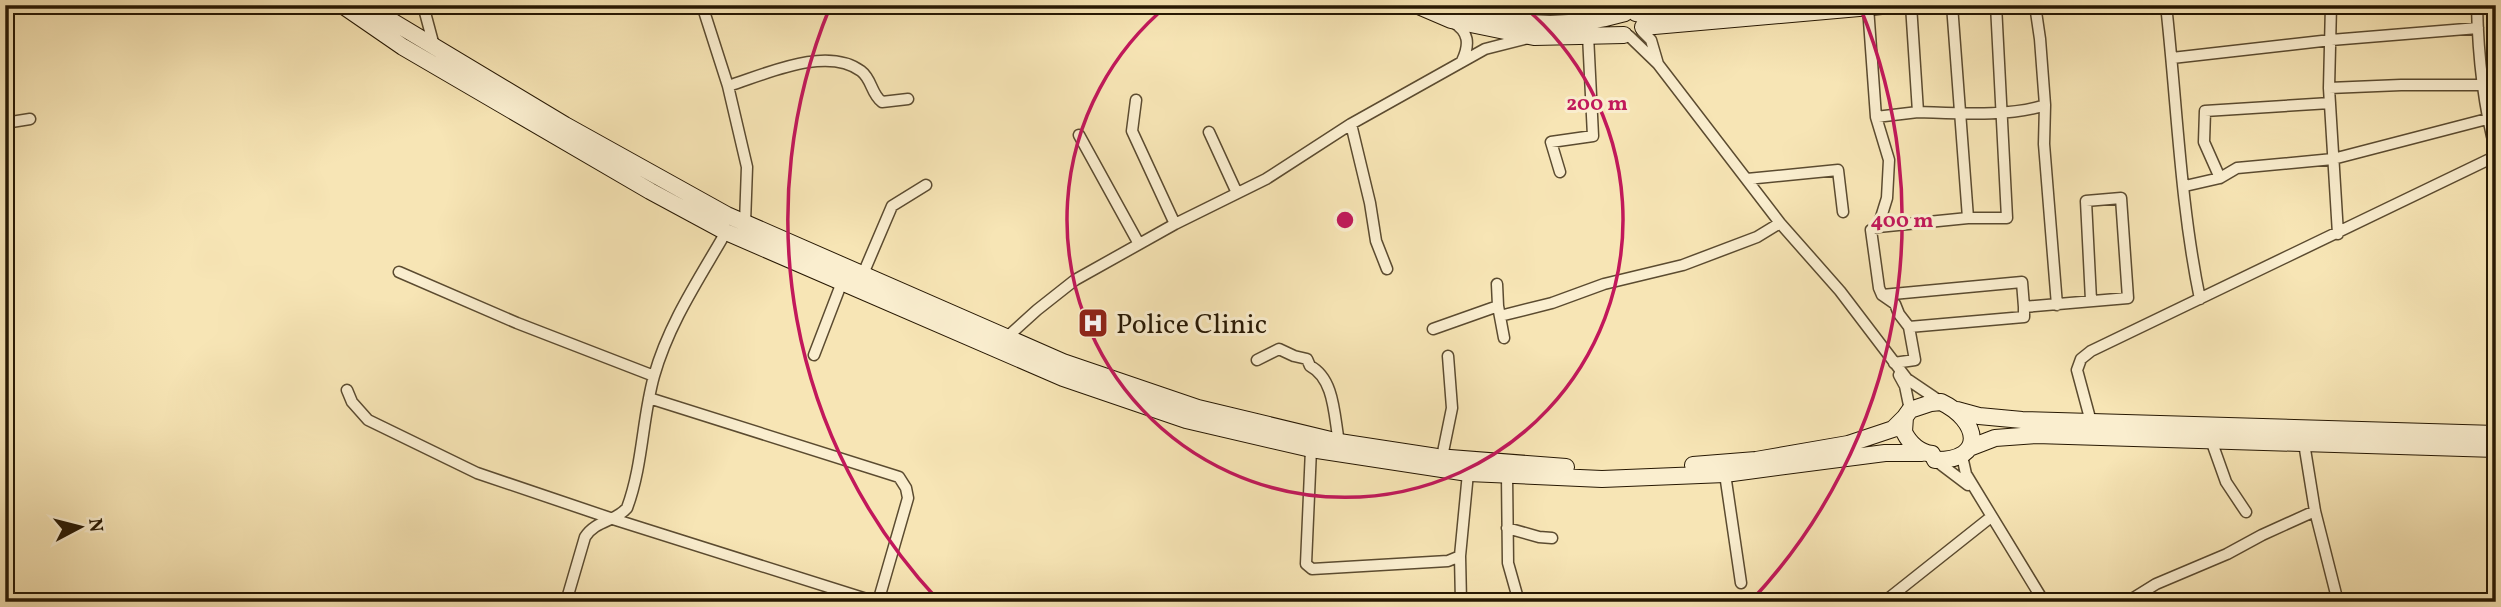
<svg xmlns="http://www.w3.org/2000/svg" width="2501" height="607" font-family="Vollkorn,serif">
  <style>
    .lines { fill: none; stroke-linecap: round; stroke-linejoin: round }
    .street-casing { stroke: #5b4b30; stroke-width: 13 }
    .secondary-casing { stroke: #271803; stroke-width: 18 }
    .street { stroke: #faeecf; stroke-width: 10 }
    .secondary { stroke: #faeecf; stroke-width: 16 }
    .ring { fill: none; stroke: #c2185b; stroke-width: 3.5 }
    .labels { text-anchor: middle; stroke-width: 6; stroke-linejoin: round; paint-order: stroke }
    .poi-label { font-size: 28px; fill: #271803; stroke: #faeecf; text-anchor: start }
    .centre { fill: #c2185b; stroke: #faeecf; stroke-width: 3.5 }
    .ring-label { font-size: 21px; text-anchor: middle; font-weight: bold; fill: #c2185b; stroke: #faeecf; stroke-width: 6; stroke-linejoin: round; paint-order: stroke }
  </style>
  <rect width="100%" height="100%" fill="#f7e5b5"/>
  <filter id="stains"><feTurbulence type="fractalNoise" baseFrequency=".00286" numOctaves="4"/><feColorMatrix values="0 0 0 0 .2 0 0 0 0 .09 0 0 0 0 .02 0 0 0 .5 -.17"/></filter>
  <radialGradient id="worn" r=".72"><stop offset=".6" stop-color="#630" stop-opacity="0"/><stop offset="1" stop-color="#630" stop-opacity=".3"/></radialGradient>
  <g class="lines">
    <g class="street-casing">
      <path id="street" d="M423 5 434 46
        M702 5 728 86 747 167 745 223
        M1952 5 1968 218
        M2035 5 2040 39 2045 105 2044 144 2057 305
        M2166 5C2177 103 2180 203 2200 299
        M2331 5 2329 88 2338 234
        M2477 5C2478 55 2483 104 2496 152
        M206 7 208 5
        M1868 7 1876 117 1889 160 1887 198 1878 227
        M1453 22C1469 32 1470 44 1462 61
        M1642 31 1651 40 1658 64
        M1629 36 1658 64 1780 223 1840 291 1907 379 1941 402
        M2172 58 2331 40 2478 28
        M728 86C764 75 826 45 861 71 872 79 871 94 882 102L908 99
        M2329 88 2401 85H2482
        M1136 100 1132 131 1175 224
        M1918 112C1955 113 2011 117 2045 105
        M1876 117 1918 112 1911 5
        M5 123 30 119
        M1351 124 1370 203 1376 241 1387 269
        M1209 132 1237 193
        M1079 135 1139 244
        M1560 172 1551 142 1593 136 1588 35
        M2220 178 2204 142 2205 111 2330 103
        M1747 179 1838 170 1843 212
        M2185 186 2220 178 2237 168 2333 159 2487 119
        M399 272 517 323 654 376
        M863 274 892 206 926 185
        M1497 284 1498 306 1504 338
        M1882 295 2022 282 2024 307 2128 298 2121 198 2086 201 2091 300
        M1500 316 1552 303 1604 284 1683 265 1757 237 1780 223
        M1909 327 2024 317V307
        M1433 329 1498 306
        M1005 339 1037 310 1075 280 1175 224 1266 179 1351 124 1485 49 1528 38
        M814 355 842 282
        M1257 360 1279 349 1294 356 1307 359 1310 366C1335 379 1334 417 1339 442
        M1894 363 1915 360 1909 327 1899 314 1895 304 1882 295 1879 288 1871 230 1878 227 1968 218H2007L1996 5
        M1899 375 1905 386 1910 410
        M347 390 352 402 368 420 477 473 613 519 876 602
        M649 398 899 477 906 488 908 498 878 602
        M2091 422 2077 370 2081 359 2091 351 2496 156
        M2211 440 2226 482 2246 512
        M2304 443 2315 511 2338 602
        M1311 449 1306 564 1312 569 1448 561 1460 556
        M1962 456 1966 474 2044 602
        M1442 457 1452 408 1448 356
        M1935 460 1968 485
        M1725 474 1741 583
        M1507 475 1508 563 1519 602
        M1507 528 1539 537 1552 538
        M1889 598 1991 517
        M566 602 585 537C596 520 615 522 627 508 643 465 642 419 654 376 669 323 699 279 726 232
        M1461 602 1460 556 1468 473
        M2127 602 2156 584 2227 554 2262 535 2315 511"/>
    </g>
    <g class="secondary-casing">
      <path id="secondary" d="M342 5 403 47 650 191 726 232 1063 378 1186 420 1311 449 1468 473 1602 479 1725 474 1885 453H1922
        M365 5 565 125 727 215 1063 362 1198 408 1339 442 1437 457 1566 467
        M1416 5 1451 20 1534 37 1624 35
        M1445 5C1506 25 1563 31 1625 13
        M1636 13 1648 15 1757 6
        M1643 27 1893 5
        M1941 402C1979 420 1987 461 1935 460L1932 454C1919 452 1910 444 1904 432L1905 417 1910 410 1931 403Z
        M1957 410 1979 416 2022 420 2496 434
        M1969 448 1995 438 2036 435 2496 449
        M1693 465 1756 460 1848 444 1893 429 1905 417"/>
    </g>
    <use href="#street" class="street"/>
    <use href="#secondary" class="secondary"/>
  </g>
  <g class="ring">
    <path d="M1522 5A278 278 0 1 1 1168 5"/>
    <path d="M938 600A557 557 0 0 1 830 7M1860 7A557 557 0 0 1 1752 600"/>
  </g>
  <defs>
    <g id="hospital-square" transform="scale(1.575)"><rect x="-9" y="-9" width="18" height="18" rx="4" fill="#8f2418" stroke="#faeecf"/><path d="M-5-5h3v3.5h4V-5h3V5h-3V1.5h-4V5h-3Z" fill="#fff"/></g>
  </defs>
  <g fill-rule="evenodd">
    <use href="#hospital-square" x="1093" y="323"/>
  </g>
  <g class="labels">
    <g class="poi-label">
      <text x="1116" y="333">Police Clinic</text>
    </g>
  </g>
  <circle cx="1345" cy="220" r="10" class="centre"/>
  <g class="ring-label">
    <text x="1597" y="110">200 m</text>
    <text x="1902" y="227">400 m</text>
  </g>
  <rect width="2501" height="607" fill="none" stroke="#f7e5b5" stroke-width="28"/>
  <rect x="7" y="7" width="2487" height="593" fill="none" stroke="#271803" stroke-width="3.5"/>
  <rect x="14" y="14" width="2473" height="579" fill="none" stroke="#271803" stroke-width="2"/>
  <g transform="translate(80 527) rotate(83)" stroke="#faeecf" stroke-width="5" paint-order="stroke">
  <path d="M0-5L12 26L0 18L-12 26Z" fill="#271803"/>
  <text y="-10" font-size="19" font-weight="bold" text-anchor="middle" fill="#271803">N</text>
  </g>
  <rect width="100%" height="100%" filter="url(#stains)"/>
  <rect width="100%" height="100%" fill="url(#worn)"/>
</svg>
